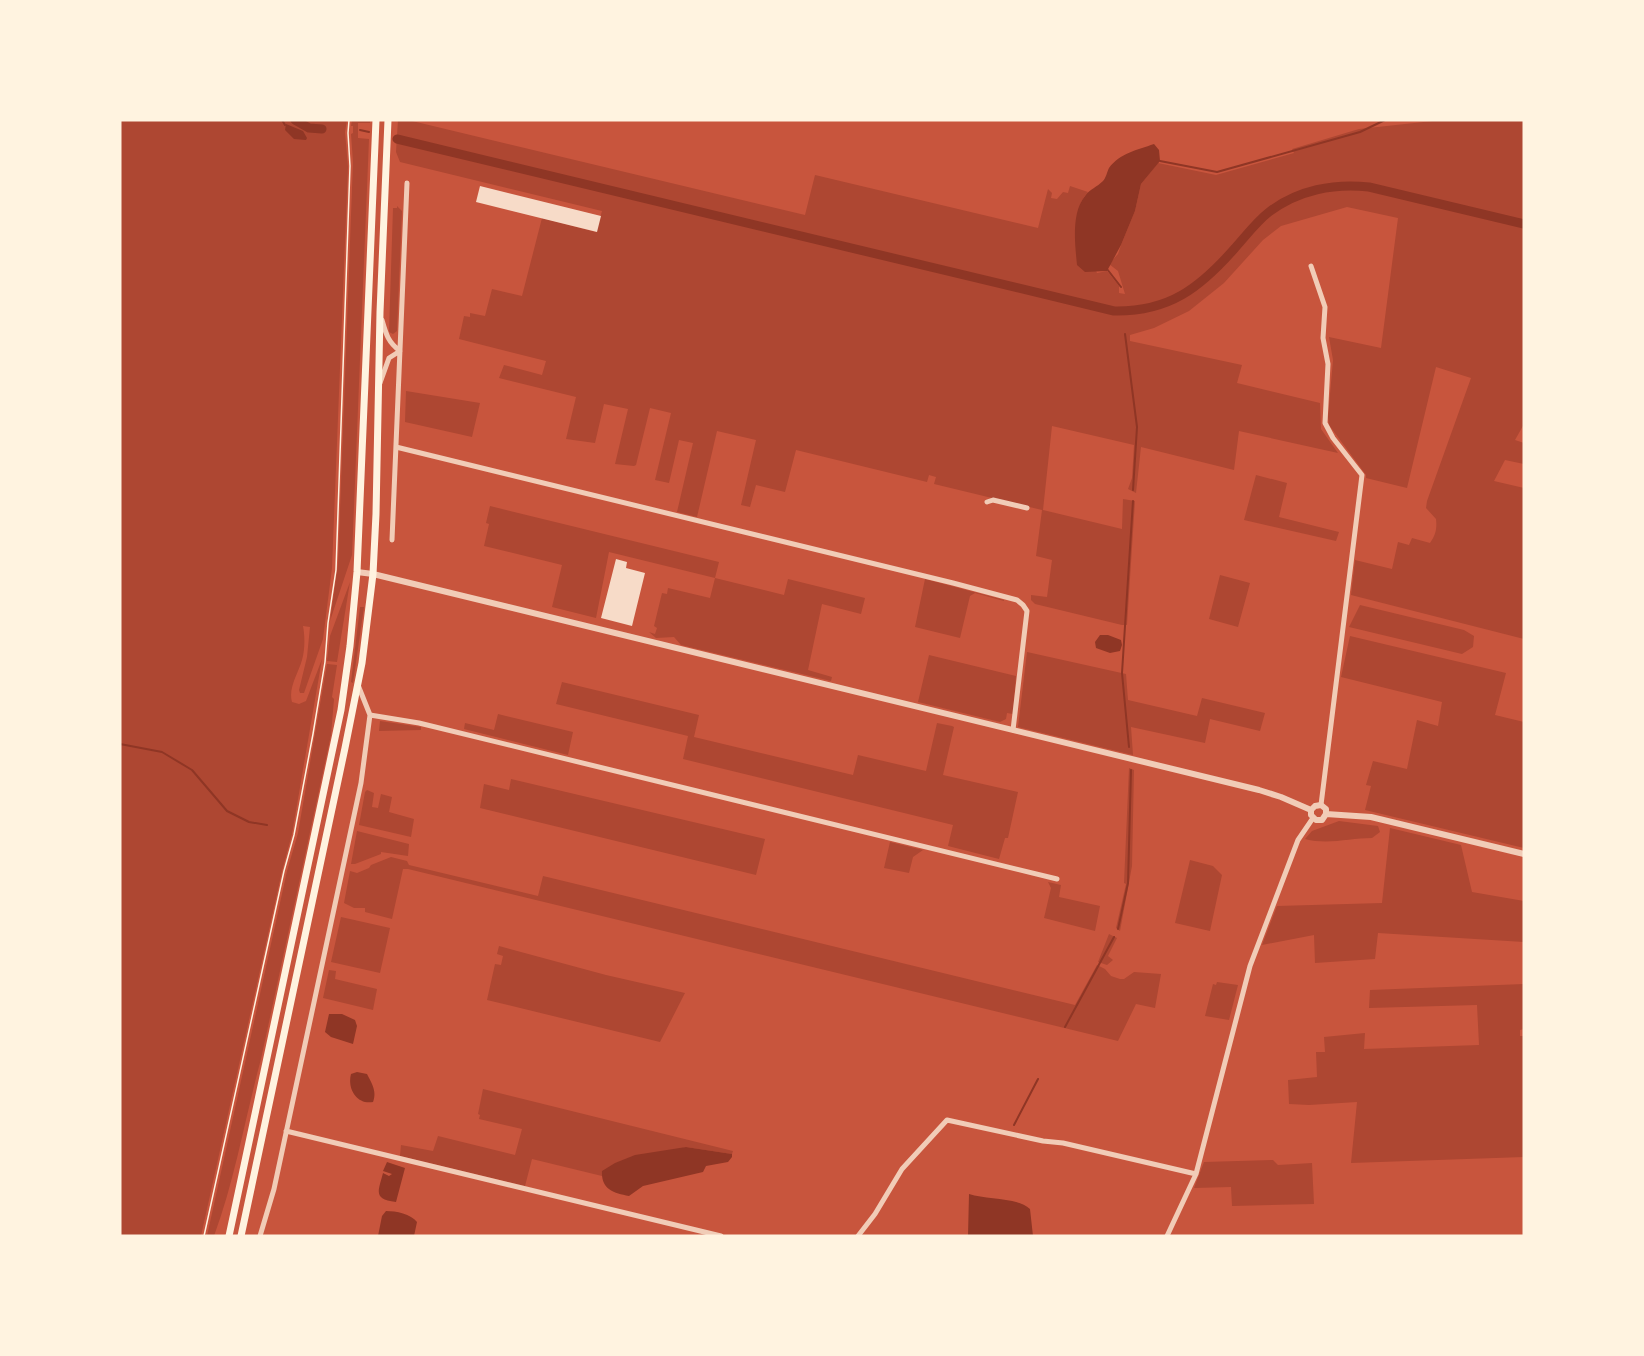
<svg xmlns="http://www.w3.org/2000/svg" width="1644" height="1356" font-family="'Playfair Display',serif">
  <style>
    .green { fill: #ae4732 }
    .water { fill: #8f3625 }
    .lines { fill: none; stroke-linecap: round; stroke-linejoin: round }
    .stream { stroke: #8f3625; stroke-width: 2 }
    .canal { stroke: #8f3625; stroke-width: 9 }
    .building { fill: #f7dbc8 }
    .path { stroke: #fff3e0; stroke-width: 1.5 }
    .minor { stroke: #f1ccb7; stroke-width: 5 }
    .tertiary { stroke: #f1ccb7; stroke-width: 6 }
    .secondary { stroke: #fff3e0; stroke-width: 7 }
  </style>
  <rect width="100%" height="100%" fill="#c8553d"/>
  <path class="green" d="M120 120H347L345 132 348 167 332 568 323 639 304 693H300L299 690 307 657 310 627 303 626C305 636 305 650 302 660 298 674 288 688 292 702L299 704 306 701 322 659 292 834 282 871 201 1236H120Z
    M352 120H370V123H358V138L369 139 352 555 330 621 338 564 353 162 351 134 353 133V126H351Z
    M398 120H408L805 215 815 175 1038 228 1048 189 1052 193 1051 198 1057 199 1063 192 1068 193 1070 186 1088 192C1066 216 1086 246 1097 273L1107 271 1119 286V293L1125 294 1118 271 1109 264 1118 254 1121 245 1135 211 1141 184 1158 163 1216 175 1294 153 1292 149 1359 129 1442 120H1524V424L1515 440 1524 443V464L1505 460 1494 481 1524 488V639L1351 595 1355 560 1392 569 1398 542 1409 545 1412 538 1430 543C1436 535 1437 528 1436 519L1426 508 1427 501 1471 378 1436 367 1407 488 1366 478V475L1329 425 1328 417 1333 360 1329 337 1381 348 1398 218 1347 207 1281 226 1263 240 1224 283 1189 311 1154 328 1130 335V341L1242 365 1237 383 1320 403 1321 429 1338 453 1239 431 1234 470 1141 447 1136 493 1128 489 1132 478 1134 445 1052 426 1043 510 1122 529 1123 499 1135 501 1127 625H1122L1035 604 1031 600V595L1047 597 1052 560 1036 556 1042 510 934 484 936 477 929 475 927 482 796 450 785 492 756 485 750 507 741 505 756 440 717 431 697 517 677 512 693 443 679 440 669 483 655 480 671 413 650 408 636 465 634 466 615 464 628 409 604 404 595 443 566 439 576 397 499 378 504 365 542 375 546 361 459 339 464 316 470 317V313L485 316 492 289 522 296 542 218 596 232 602 211 400 162 396 152Z
    M397 206 402 211 397 331 393 334 389 332 393 208H397Z
    M406 391 480 403 472 437 405 422Z
    M1256 475 1287 483 1279 517 1339 532 1336 541 1244 520Z
    M490 506 719 562 715 578 784 595 788 579 865 598 861 614 822 604 808 670 832 677 831 681 681 645 674 637 656 638 649 632 655 634 657 628 654 626 662 593 667 594 668 588 710 598 715 578 609 552 596 618 552 607 562 565 484 546 489 524 486 523Z
    M1220 575 1250 583 1238 627 1209 619Z
    M925 579 1004 600V601L975 593 970 596 960 638 915 627Z
    M350 582 337 662 327 661 330 636Z
    M1360 605 1464 630 1474 636 1473 647 1462 654 1349 627Z
    M360 607H364L353 683 351 682Z
    M1350 636 1506 673 1495 715 1524 722V848L1365 810 1371 786 1366 785 1373 761 1407 769 1417 720 1438 726 1442 702 1341 677Z
    M1027 652 1126 674 1128 700 1197 716 1202 698 1265 713 1260 731 1210 719 1205 743 1131 727 1133 755 1018 727Z
    M929 655 1016 676 1013 714 1007 713 1006 719 1000 722 918 702Z
    M327 664 337 665 332 697 334 699 331 735 261 1059C245 1118 235 1179 214 1236H207L287 871 298 833Z
    M562 682 699 715 694 737 853 775 858 755 926 771 937 723 952 726 954 727 943 775 1018 792 1008 838H1005L999 859 948 846 953 825 683 759 688 736 556 704Z
    M498 714 573 732 568 755 464 729 465 723 494 730Z
    M380 721 421 727V730L379 731Z
    M1129 768 1134 770 1132 866 1120 931 1116 928 1126 884 1124 883Z
    M511 779 765 839 756 875 480 808 484 784 509 790Z
    M367 790 374 793 372 807 378 808 381 794 392 797 389 812 414 819 411 837 359 825 365 792Z
    M1339 821 1378 826 1380 832 1372 838C1350 838 1328 845 1305 839L1312 831Z
    M1390 828 1461 845 1472 892 1524 901V942L1378 933 1375 959 1315 963 1314 935 1262 945 1277 906 1382 903Z
    M357 831 409 844 408 856 381 852V854L355 864H351Z
    M890 842 923 850 913 857 909 873 884 868Z
    M391 857 407 861 409 865 538 896 543 876 1075 1005 1097 965 1105 969 1111 976 1120 979H1124L1134 972 1161 974 1155 1008 1136 1004 1118 1041 408 869H403L392 919 365 912V908H354L344 903 350 871 357 873 369 868 371 865Z
    M1190 860 1213 866 1222 875 1210 931 1175 923Z
    M1048 882 1061 885 1059 897 1100 906 1095 931 1044 918 1051 888Z
    M341 917 390 928 380 973 331 962Z
    M1109 934 1117 938 1108 956 1113 960 1107 965 1098 962Z
    M499 946 606 975 685 993 660 1042 487 1000 495 964 501 965 503 956 497 954Z
    M329 970 336 971 335 979 377 989 373 1010 323 998Z
    M1217 982 1238 985 1229 1020 1205 1016 1213 984 1216 985Z
    M1524 984V1029L1520 1030V1036H1524V1157L1351 1163 1357 1102 1309 1105 1289 1104 1288 1080 1317 1077 1316 1052H1325L1324 1037 1365 1033 1364 1049 1479 1045 1477 1005 1369 1008 1370 990Z
    M483 1089 733 1151 732 1154 686 1147 603 1171 602 1176 532 1159 525 1186 400 1156 401 1145 433 1151 438 1136 515 1155 522 1129 479 1119 480 1115 478 1114Z
    M1273 1160 1278 1165 1312 1163 1314 1204 1232 1206 1231 1187 1194 1188 1204 1162Z"/>
  <path class="water" d="M286 124 303 131 307 138 306 140 294 139 285 130Z
    M1154 144 1159 150 1160 161 1141 184 1135 211 1121 245 1107 271 1085 272 1077 265C1075 244 1071 213 1085 196 1090 189 1097 187 1103 181 1106 178 1107 172 1109 168 1120 153 1137 150 1154 144Z
    M1100 635H1108L1121 640 1122 645 1120 651 1110 653 1096 648 1095 642Z
    M329 1014H342L355 1020 357 1026 353 1044 331 1037 325 1032Z
    M357 1072 367 1074C372 1084 377 1091 373 1102 357 1105 347 1089 351 1074Z
    M686 1147 732 1154V1157L728 1162 706 1166 703 1172 643 1186 629 1196C613 1193 601 1189 602 1171L615 1163 635 1155Z
    M387 1162 405 1168 396 1202C373 1199 378 1192 383 1173L389 1176 392 1174 383 1171Z
    M969 1194C987 1200 1017 1197 1030 1209L1033 1236H968Z
    M386 1211C396 1211 411 1214 417 1222L414 1236H378L382 1216Z"/>
  <g class="lines">
    <path class="stream" d="M282 120 285 125
      M360 130 369 132
      M1160 161 1217 172 1360 132 1385 120
      M1107 269 1121 287
      M1125 334 1137 427 1133 490
      M120 744 162 752 192 770 227 811 249 822 267 825
      M1129 747 1122 673 1133 501
      M1118 929 1128 883 1131 770
      M1065 1027 1114 937
      M1014 1125 1038 1079"/>
    <path class="canal" d="M295 120 309 128 322 129
      M397 139 1114 311C1169 312 1200 288 1235 248 1246 236 1256 222 1269 212 1298 190 1334 183 1369 187L1524 224"/>
  </g>
  <path class="building" d="M480 186 601 216 597 232 476 202Z
    M616 559 627 562 626 568 645 573 632 626 601 618Z"/>
  <g class="lines">
    <path class="path" d="M204 1236 284 871 294 835 313 734 325 662 328 623 336 570 350 166 348 133 349 120"/>
    <path class="minor" d="M1311 266 1325 307 1323 338 1328 364 1325 423 1333 438 1362 475 1321 805
      M382 320C386 334 388 342 400 351
      M380 383 389 358 400 351
      M396 447 953 583 1017 600 1023 605 1027 611 1013 730
      M987 502 993 500 1027 508
      M392 540 407 183
      M370 715 419 723 1057 879
      M286 1131 721 1236
      M260 1236 274 1189 361 783 370 715 358 685
      M858 1236 875 1214 902 1169 947 1120 1043 1141 1063 1143 1196 1174
      M1167 1236 1196 1174 1250 966 1298 840 1313 818"/>
    <path class="tertiary" d="M357 572 373 574 1259 790 1281 797 1311 810V815L1316 820H1322L1326 814
      M1311 810 1315 806 1321 805 1326 809V814
      M1326 814 1371 817 1524 854"/>
    <path class="secondary" d="M229 1236 341 710 350 646 357 572 376 120
      M241 1236 345 748 362 663 373 574 376 514 380 312 388 120"/>
  </g>
  <rect width="1644" height="1356" fill="none" stroke="#fff3e0" stroke-width="243"/>
</svg>
